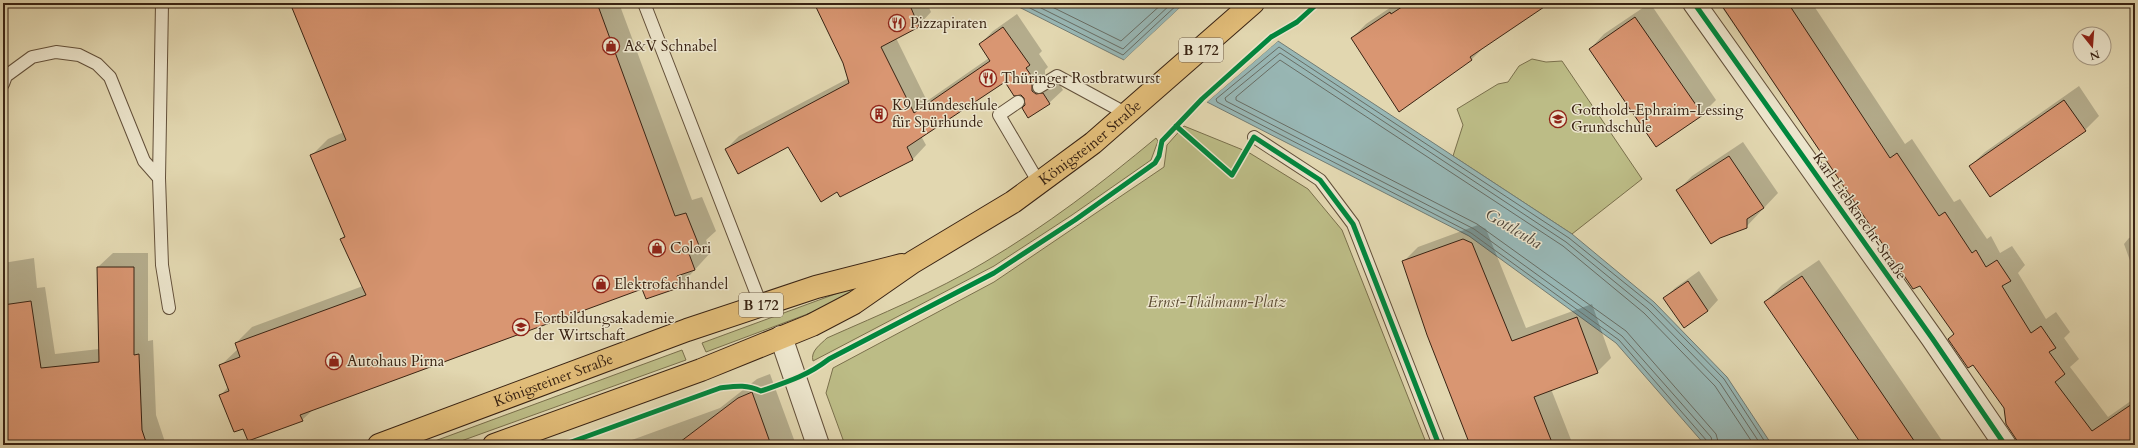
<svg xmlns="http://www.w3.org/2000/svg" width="2138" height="448" font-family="Cardo,serif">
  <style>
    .green { fill: #bcbc86; stroke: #7a704c }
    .water { fill: #98b7b5; stroke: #727c74 }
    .pier { fill: #e2d7b0 }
    .shadow { fill: #0003 }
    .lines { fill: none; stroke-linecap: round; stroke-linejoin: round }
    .shore { stroke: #686d64; stroke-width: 1 }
    .building { fill: #d99672; stroke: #392313 }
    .service-casing { stroke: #63503a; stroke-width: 14 }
    .minor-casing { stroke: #63503a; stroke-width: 24 }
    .primary-casing { stroke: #392313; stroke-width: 24 }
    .service { stroke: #ece5cc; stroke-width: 12 }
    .minor { stroke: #ece5cc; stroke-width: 22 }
    .primary { stroke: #e1bc78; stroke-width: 22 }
    .cycleway-casing { stroke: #ece5cc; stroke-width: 8 }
    .cycleway { stroke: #00873e; stroke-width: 5 }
    .labels { text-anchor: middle; stroke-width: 3; stroke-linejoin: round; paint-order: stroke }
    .shield { fill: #ece5cc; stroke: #6f5d4a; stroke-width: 1 }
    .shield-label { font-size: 14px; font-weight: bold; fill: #392313 }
    .poi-label { font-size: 15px; fill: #392313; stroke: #ece5cc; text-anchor: start }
    .street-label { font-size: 15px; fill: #392313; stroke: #ece5cc }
    .park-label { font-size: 15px; font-style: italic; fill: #5a4930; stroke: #ece5cc }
    .water-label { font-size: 16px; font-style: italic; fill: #51483c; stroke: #ece5cc }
  </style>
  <rect width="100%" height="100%" fill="#e2d7b0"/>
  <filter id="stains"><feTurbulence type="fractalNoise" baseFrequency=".005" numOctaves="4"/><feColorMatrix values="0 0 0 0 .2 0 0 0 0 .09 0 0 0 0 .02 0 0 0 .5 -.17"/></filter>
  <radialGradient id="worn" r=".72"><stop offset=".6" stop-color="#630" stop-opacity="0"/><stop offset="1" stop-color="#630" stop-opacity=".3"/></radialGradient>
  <path class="green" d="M1532 59 1546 62 1562 61 1642 179 1572 234 1453 156 1463 125 1457 109 1498 84 1508 82 1519 66Z
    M1184 126 1248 152 1308 189 1342 230 1427 445H845L826 393 833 368 994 282 1164 167 1167 145Z
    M1156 138 1158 141 1151 160 1072 215 994 266 813 361C810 351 821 344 827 338 881 314 935 292 985 262 1046 226 1102 183 1156 138Z
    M868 282 845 300 706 352 702 343Z
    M682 350 686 360 450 445H424Z"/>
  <path class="water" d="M1011 3H1185L1124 60Z
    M1278 41 1572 234 1654 302 1727 377 1772 445H1705L1616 343 1469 236 1207 102Z"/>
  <path class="pier" d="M1185 3 1186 4 1126 61 1124 60Z
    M1276 40 1278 41 1207 102 1205 101Z"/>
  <path class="shadow" d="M291 3H619L692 200 702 197 716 231 706 240 711 252 680 286 643 288 314 409 302 420 243 428 220 396 228 387 220 366 238 349 236 343 252 327 363 286 341 239 345 235 312 155 328 139 344 132Z
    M815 3H927L931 12 918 26 896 38 927 101 989 58 980 44 993 31 1017 14 1042 51 1039 54 1048 67 1045 70V77L1057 80 1063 90 1049 103 1029 117 1025 98 1005 80 921 136 926 145 913 159 840 195 788 146 726 149 739 136 849 78 844 62Z
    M1397 3H1549L1484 47 1471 60 1352 38 1366 24Z
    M1650 3 1716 100 1702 114 1590 49 1604 34Z
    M1719 3H1812L1905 144 1912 139 1954 202 1960 199 1987 239 1991 236 2000 253 2012 246 2025 265 2018 273 2046 319 2056 312 2070 332 2064 338 2079 359 2070 367 2108 417 2135 398V445H2021L2005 408 1974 364 1949 339 1954 333 1921 285 1913 288Z
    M2079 86 2099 116 2085 130 1970 166 1985 152Z
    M1743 142 1778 193 1746 227 1677 191 1692 176Z
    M1478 225 1486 229 1526 328 1592 304 1611 358 1597 372 1551 389 1573 445H1471L1404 261 1418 247Z
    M2135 236V269H2133L2124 244 2129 238Z
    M113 253H148V341L153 340 156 415 166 445H3V263L34 258 37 288 45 287 55 354 99 349 98 267Z
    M1819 260 1945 445H1863L1765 302 1782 285Z
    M1699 271 1718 300 1708 311 1665 298 1675 288Z
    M770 374 796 445H618L720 408 757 379Z"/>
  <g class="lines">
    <path class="shore" d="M1020 3 1123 55 1179 3
      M1031 3 1123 49 1172 3
      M1044 3 1121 41 1163 3
      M1708 445 1707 441 1619 340 1471 233 1217 102 1216 99 1279 47 1569 238 1652 305 1724 379 1767 445
      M1713 445 1711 437 1622 336 1474 229 1226 101 1225 98 1280 53 1566 242 1648 309 1720 383 1761 445
      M1719 445 1716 434 1626 331 1477 224 1236 100V97L1280 60 1563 246 1644 313 1715 386 1754 445"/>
  </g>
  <path class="building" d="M290 3H597L675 216 686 213 700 248 688 251 695 270 677 276 681 287 646 299 642 289 300 415 303 421 248 441 243 429 234 432 219 395 229 391 219 365 240 357 235 343 366 295 340 239 345 237 310 155 346 140Z
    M814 3H909L919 27 881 47 914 113 990 61 979 44 1003 27 1030 65 1026 68 1035 81 1032 84V91L1036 94 1043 93 1050 104 1028 118 1022 108 1025 105 1024 98 1021 95 1014 96 1005 82 907 147 913 160 840 197 837 192 821 202 788 147 738 174 725 149 849 83 843 63Z
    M1408 3H1550L1470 57 1472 60 1399 112 1351 38 1390 12 1391 14Z
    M1720 3H1788L1890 158 1897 153 1939 216 1945 212 1972 253 1976 250 1986 267 1997 260 2011 281 2002 286 2031 333 2041 326 2056 348 2049 352 2065 374 2055 382 2092 431 2135 402V445H2020L2006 424 2004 408 1973 365 1968 368 1948 339 1954 334 1920 286 1913 289Z
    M1635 17 1703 115 1656 147 1589 49Z
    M2064 100 2086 131 1990 197 1969 166Z
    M1729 156 1764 208 1747 219V228L1720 238 1711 244 1676 190Z
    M1463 239 1472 243 1512 341 1577 317 1598 373 1534 397 1553 445H1470L1427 335 1402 261Z
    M97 267H134V355L139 354 142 430 147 445H3V305L31 301 41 368 99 362Z
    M1802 276 1881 392 1917 445H1862L1764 302Z
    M1688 281 1708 311 1684 328 1663 298Z
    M752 392 771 445H676L738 398Z"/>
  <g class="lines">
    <g class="service-casing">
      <path id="service" d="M644 3 761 305
        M3 84 6 76 32 57 56 52 79 55 97 64 110 77 144 161 159 178 162 265 169 308
        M1039 87 1057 76 1127 114
        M1018 102 999 115 1039 183
        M1254 137 1320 180 1353 224 1439 445
        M159 178 162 3"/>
    </g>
    <g class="minor-casing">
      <path id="minor" d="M1694 3 1932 338 2005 445
        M781 337 818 445"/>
    </g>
    <g class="primary-casing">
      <g id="primary">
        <path id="s1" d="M379 445 687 330 816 287 902 265"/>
        <path id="s2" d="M494 445 701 370 812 325 854 303 913 262 1013 202 1093 143 1253 3"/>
      </g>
    </g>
    <use href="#service" class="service"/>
    <use href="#minor" class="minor"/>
    <use href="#primary" class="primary"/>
    <g class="cycleway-casing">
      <path id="cycleway" d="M1694 3 1932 338 2005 445
        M1176 126 1232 175 1254 137 1320 180 1353 224 1439 445
        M563 445 720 388C736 386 746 384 761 391 787 382 807 376 829 359L994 273 1075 220 1155 163 1159 156 1162 141 1202 99 1271 37 1297 22 1318 3"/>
    </g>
    <use href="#cycleway" class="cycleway"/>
  </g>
  <defs>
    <g id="restaurant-ring" transform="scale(0.9)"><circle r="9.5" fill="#ece5cc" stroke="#8f2418" stroke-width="1.5"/><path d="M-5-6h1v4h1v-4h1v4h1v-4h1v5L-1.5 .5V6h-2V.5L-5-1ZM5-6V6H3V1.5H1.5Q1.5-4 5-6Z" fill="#8f2418"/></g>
    <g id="shop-ring" transform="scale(0.9)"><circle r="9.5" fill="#ece5cc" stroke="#8f2418" stroke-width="1.5"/><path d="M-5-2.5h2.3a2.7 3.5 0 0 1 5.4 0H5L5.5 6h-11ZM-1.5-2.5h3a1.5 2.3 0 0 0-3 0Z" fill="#8f2418"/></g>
    <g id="building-ring" transform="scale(0.9)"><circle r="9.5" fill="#ece5cc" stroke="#8f2418" stroke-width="1.5"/><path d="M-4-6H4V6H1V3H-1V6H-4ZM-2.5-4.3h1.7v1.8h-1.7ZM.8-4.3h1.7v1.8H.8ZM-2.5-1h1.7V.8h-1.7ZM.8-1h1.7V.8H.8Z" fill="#8f2418"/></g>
    <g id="school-ring" transform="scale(0.9)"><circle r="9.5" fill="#ece5cc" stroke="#8f2418" stroke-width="1.5"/><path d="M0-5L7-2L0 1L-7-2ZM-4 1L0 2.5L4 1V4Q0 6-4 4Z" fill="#8f2418"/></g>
  </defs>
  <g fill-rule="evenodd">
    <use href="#restaurant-ring" x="897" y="23"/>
    <use href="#shop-ring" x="611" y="46"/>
    <use href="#restaurant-ring" x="988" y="78"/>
    <use href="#building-ring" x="879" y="114"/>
    <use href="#school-ring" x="1558" y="119"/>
    <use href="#shop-ring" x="657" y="248"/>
    <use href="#shop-ring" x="601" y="284"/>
    <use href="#school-ring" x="521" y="327"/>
    <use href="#shop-ring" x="334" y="361"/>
  </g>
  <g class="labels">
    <g class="shield">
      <rect x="1179" y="38" width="44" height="24" rx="3"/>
      <rect x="739" y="293" width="44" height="24" rx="3"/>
    </g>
    <g class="shield-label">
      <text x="1201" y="55">B 172</text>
      <text x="761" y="310">B 172</text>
    </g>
    <g class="poi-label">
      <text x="910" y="28">Pizzapiraten</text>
      <text x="624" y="51">A&amp;V Schnabel</text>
      <text x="1001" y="83">Thüringer Rostbratwurst</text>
      <text x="892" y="110">K9 Hundeschule<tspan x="892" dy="17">für Spürhunde</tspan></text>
      <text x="1571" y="115">Gotthold-Ephraim-Lessing<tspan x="1571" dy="17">Grundschule</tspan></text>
      <text x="670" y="253">Colori</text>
      <text x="614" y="289">Elektrofachhandel</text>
      <text x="534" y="323">Fortbildungsakademie<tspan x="534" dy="17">der Wirtschaft</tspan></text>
      <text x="347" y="366">Autohaus Pirna</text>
    </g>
    <g class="street-label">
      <text dy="5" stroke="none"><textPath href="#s2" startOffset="673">Königsteiner Straße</textPath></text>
      <text transform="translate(1860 216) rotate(55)" y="5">Karl-Liebknecht-Straße</text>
      <text dy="5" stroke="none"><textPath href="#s1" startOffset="186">Königsteiner Straße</textPath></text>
    </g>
    <g class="park-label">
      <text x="1217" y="307">Ernst-Thälmann-Platz</text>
    </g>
    <g class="water-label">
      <text transform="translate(1514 228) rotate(31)" y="6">Gottleuba</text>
    </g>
  </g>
  <rect width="2138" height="448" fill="none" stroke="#e2d7b0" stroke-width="16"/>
  <rect x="4" y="4" width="2130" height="440" fill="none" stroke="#392313" stroke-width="2"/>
  <rect x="8" y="8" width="2122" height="432" fill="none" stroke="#392313"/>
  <g transform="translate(2092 46) rotate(163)"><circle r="19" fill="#ece5cc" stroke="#a49782"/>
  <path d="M0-3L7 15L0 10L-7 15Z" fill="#8f2418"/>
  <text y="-6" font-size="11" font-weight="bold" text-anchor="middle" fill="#392313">N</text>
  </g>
  <rect width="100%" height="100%" filter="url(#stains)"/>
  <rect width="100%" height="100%" fill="url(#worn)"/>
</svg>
